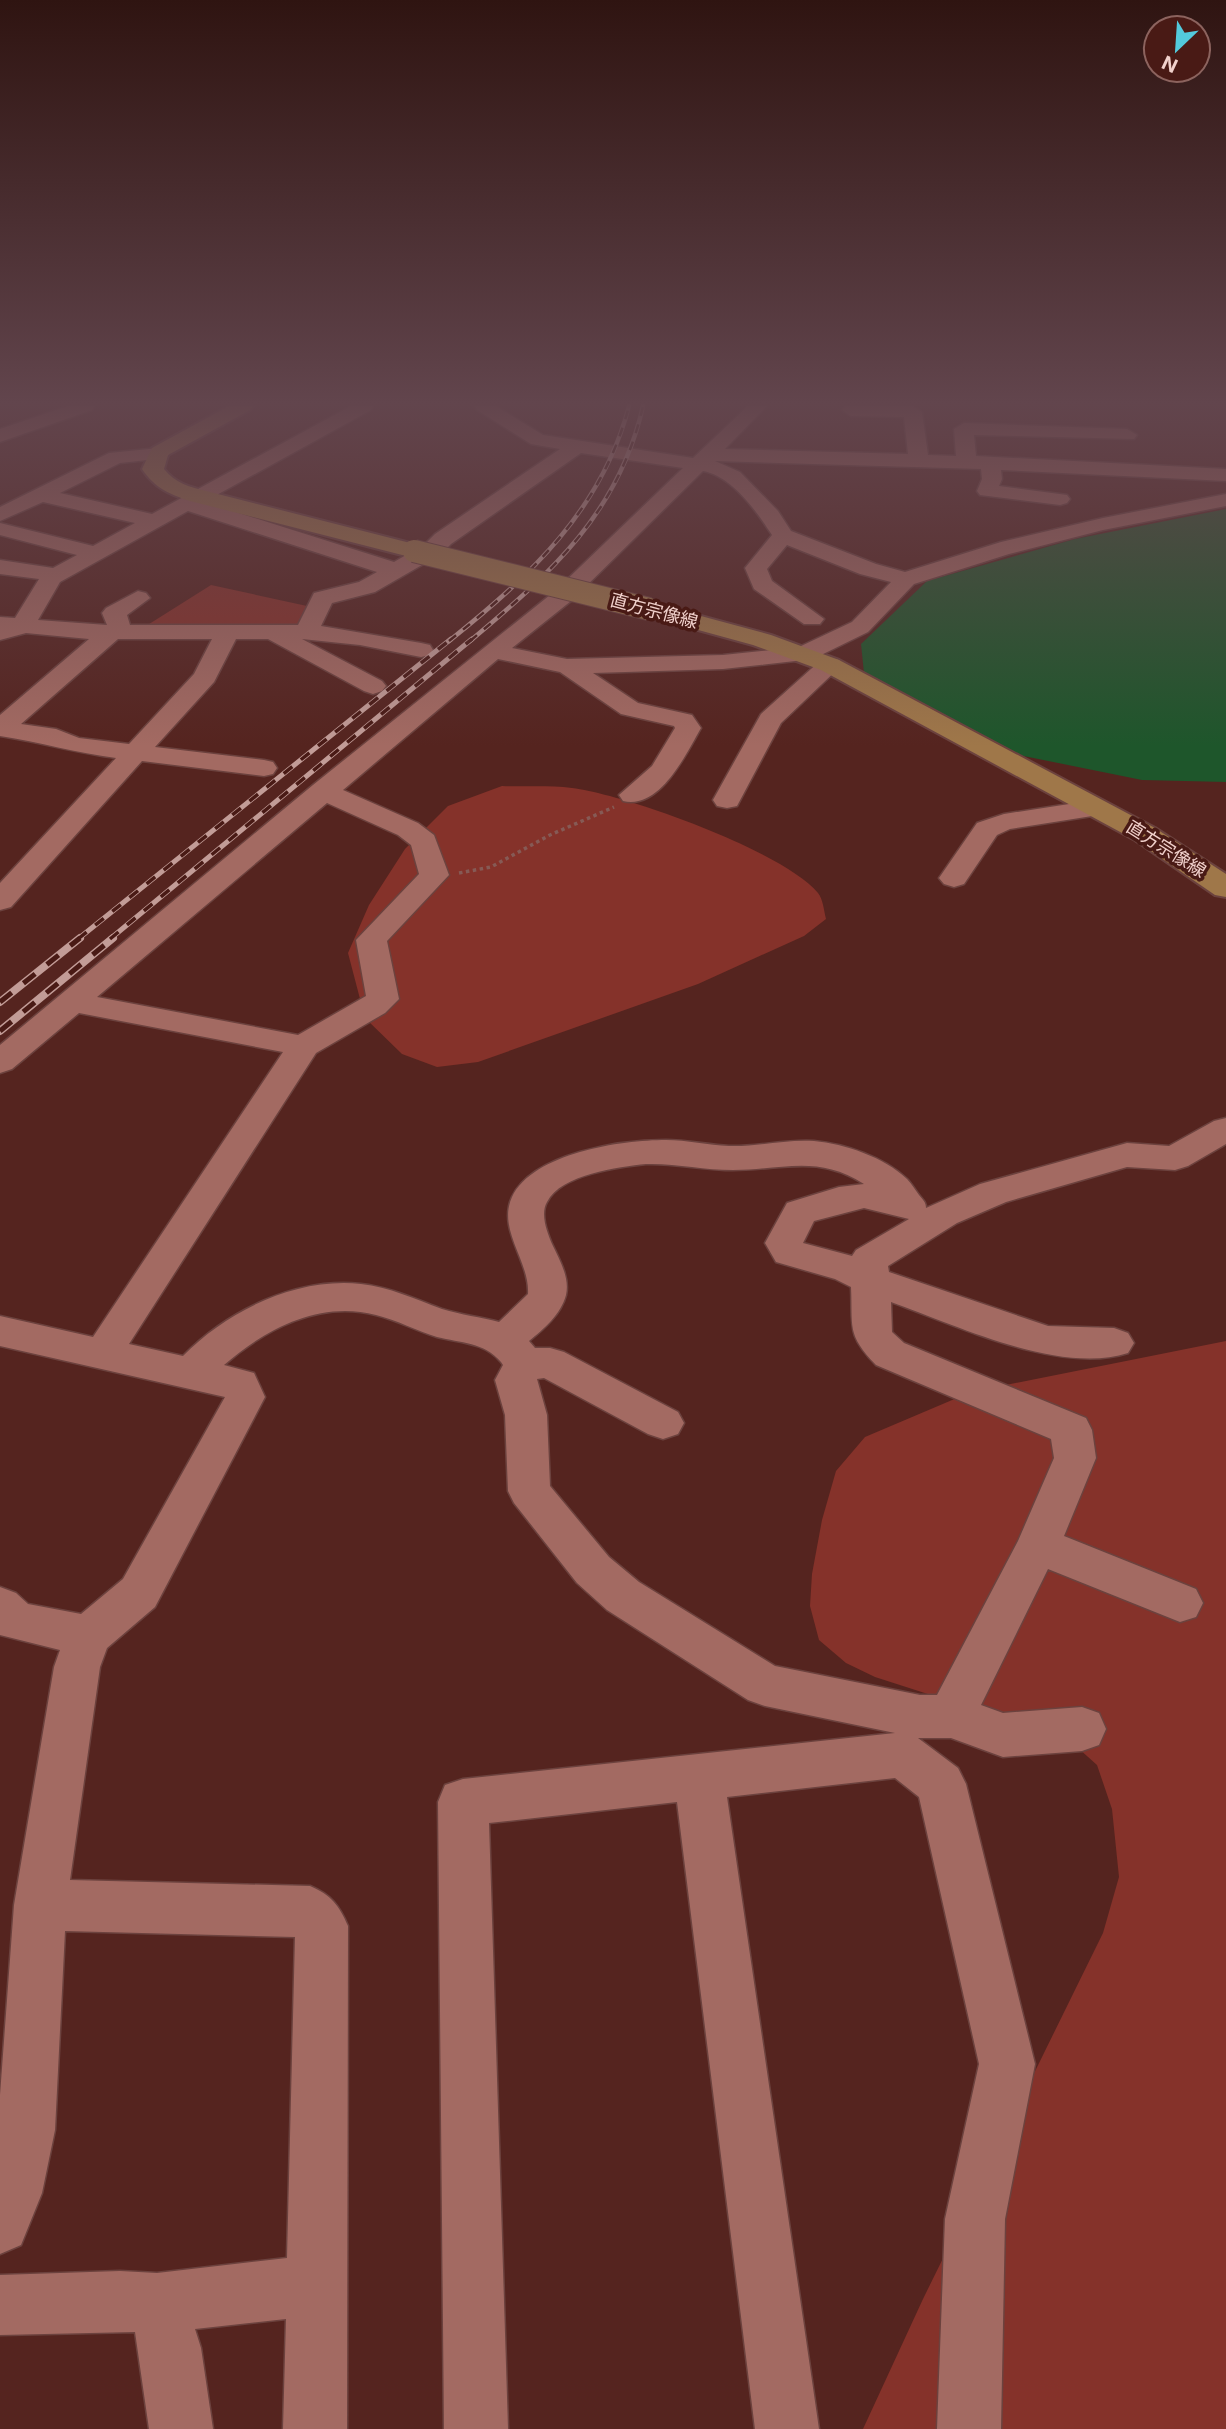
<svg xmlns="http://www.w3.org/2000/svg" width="1226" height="2429" font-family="Inter,'Noto Sans JP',sans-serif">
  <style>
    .green { fill: #85322a }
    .water { fill: #1e562b }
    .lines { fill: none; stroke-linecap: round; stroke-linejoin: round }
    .minor-casing { stroke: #6c423e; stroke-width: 3 }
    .major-casing { stroke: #6c423e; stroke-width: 4 }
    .path { stroke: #865a55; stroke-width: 3.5; stroke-dasharray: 3.5 3.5; stroke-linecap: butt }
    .minor { fill: #a36a62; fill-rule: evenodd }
    .major { fill: #9f7749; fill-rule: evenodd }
    .rail-far2-casing { stroke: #c29c97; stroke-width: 4.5 }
    .rail-far1-casing { stroke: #c29c97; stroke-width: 5 }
    .rail-casing { stroke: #c29c97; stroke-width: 8 }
    .rail-far2 { stroke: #491a15; stroke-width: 2.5; stroke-dasharray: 9; stroke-linecap: butt }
    .rail-far1 { stroke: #491a15; stroke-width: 3.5; stroke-dasharray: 11; stroke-linecap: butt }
    .rail { stroke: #491a15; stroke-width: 5; stroke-dasharray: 15; stroke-linecap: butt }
    .major-bridge-casing { stroke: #6c423e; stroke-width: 24; stroke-linecap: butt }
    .major-bridge { stroke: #9f7749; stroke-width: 22 }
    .labels { text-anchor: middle; stroke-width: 7; stroke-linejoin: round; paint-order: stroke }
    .far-street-label { font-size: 18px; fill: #f1d1cc; stroke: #491a15 }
  </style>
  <rect width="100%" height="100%" fill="#55241f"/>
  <path class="green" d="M211 585 307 606 300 625 146 626Z
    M502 786C525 787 549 785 572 788 627 795 783 851 818 893 823 899 824 911 826 919L804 936 698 984 478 1062 437 1067 402 1054 365 1018 348 953 369 905 405 849 448 806Z
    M1226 1341V2429H863L923 2299 1103 1933 1119 1877 1112 1809 1097 1765 1068 1739 875 1677 846 1663 819 1640 810 1606 812 1574 822 1520 836 1471 865 1437 971 1392Z"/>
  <path class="water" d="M1226 509V782L1142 780 999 751 939 720 864 673 861 644 927 581 1075 539Z"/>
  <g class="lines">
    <g class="minor-casing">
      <path id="minor" d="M68 406H94L92 410 0 442V429Z
        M351 406H373L371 410 204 502 394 562 425 544 435 534 560 449 531 444 477 410 475 406H496L543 435 693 458 748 406H767L725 449 908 454 904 417 851 416 842 410 846 406H913L922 412 928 455 956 456 954 429 964 423 1127 429 1137 435 1134 439 974 435 976 456 1226 469V481L1001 470 1002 479 999 486 1067 495 1070 499 1067 503 1060 505 980 495 977 491 982 479 981 469 715 461 740 472 778 511 791 531 876 564 905 572 1001 542 1103 518 1226 494V506L1103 530 1009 554 914 584 868 632 813 659 723 669 593 673 638 703 692 715 701 728C686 754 660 810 623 801L619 795 652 766 675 728 674 726 621 714 560 672 498 659 343 790 418 823 434 835 449 875 387 941 399 999 385 1013 316 1053 129 1344 183 1356C227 1311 296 1277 361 1284 389 1287 415 1299 442 1309 461 1315 481 1317 499 1322L528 1294C530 1261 497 1230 512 1197 533 1153 621 1140 666 1140 687 1140 708 1145 729 1146 757 1147 786 1139 814 1141 845 1144 884 1157 907 1179 912 1184 915 1190 919 1195 923 1200 926 1202 926 1208L980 1184 1127 1143 1169 1146 1214 1121 1226 1118V1144L1188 1166 1175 1170 1127 1167 1006 1202 957 1223 888 1266 889 1272 1048 1326 1114 1328 1128 1333 1134 1343 1128 1353C1059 1375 956 1325 891 1302L892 1332 904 1343 1086 1418 1092 1430 1096 1458 1064 1536 1196 1589 1203 1603 1196 1617 1180 1622 1048 1569 981 1705 1003 1713 1082 1707 1099 1713 1106 1729 1099 1745 1082 1751 1003 1757 951 1738H918L958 1768 966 1784 1035 2064 1005 2219 1001 2429H937L945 2219 979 2064 919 1797 895 1778 727 1797 819 2429H755L677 1802 489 1823 508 2429H444L438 1802 445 1785 463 1779 895 1733 765 1706 748 1700 607 1610 577 1583 514 1503 508 1491 505 1415 495 1380 503 1365 501 1362C484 1342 461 1343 437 1337 417 1331 397 1320 376 1315 320 1300 265 1329 224 1365L254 1373 265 1397 155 1607 107 1648 100 1667 70 1880 310 1886C331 1895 339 1905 348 1926L347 2429H283L286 2319 195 2329 201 2348 213 2429H149L135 2332 0 2335V2275L120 2271 157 2273 287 2258 295 1937 65 1931 55 2130 42 2193 21 2245 0 2254V2095L14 1905 54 1667 60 1650 0 1635V1587L16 1593 28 1604 81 1614 123 1579 225 1397 0 1346V1316L93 1337 283 1052 79 1013 12 1069 0 1073V1045L313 785 555 591 683 468 581 453 451 544 441 554 375 592 332 603 321 626 421 643 430 645 433 650 430 655 421 657 360 645 302 639 382 681 386 686 382 691 373 694 364 691 268 639H236L214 682 155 747 264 760 273 762 277 768 273 774 264 776 142 761 11 907 0 910V883L116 758C76 753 40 742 0 736V715L89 639 26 633 0 640V617L15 618 39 579 0 574V560L53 568 77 555 0 535V523L93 546 135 523 43 502 0 521V507L109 453 159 448 166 450 169 454 166 458 120 463 60 493 152 514ZM703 471C732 476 757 512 772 535L745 568 754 589 804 624H820L824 619 772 581 767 569 787 545 860 574 891 582 852 622 799 647 723 655 567 659 512 648 571 601ZM188 511 377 572 359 582 314 593 298 625H130L127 615 150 598 146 593 138 591 106 608 102 613 107 625 38 620 60 582ZM118 639H212L194 674 129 744 79 738 56 729 21 724ZM327 803 398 835 411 845 419 874 356 940 366 996 298 1035 97 997ZM646 1164C675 1163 703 1170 733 1170 783 1170 817 1154 864 1184L839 1187 787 1203 765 1243 776 1262 835 1279 851 1287C853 1327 846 1334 876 1365L1051 1439 1054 1458 1018 1541 937 1695H920L775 1666 639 1582 609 1557 550 1486 547 1415 537 1379 544 1378 648 1434 663 1439 678 1434 684 1423 678 1412 564 1352 550 1348H535L529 1341C544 1329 561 1314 566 1295 570 1277 559 1259 552 1244 547 1232 540 1214 547 1202 561 1174 619 1167 646 1164ZM864 1208 909 1219 856 1250 852 1256 803 1243 814 1221Z
        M830 658 839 660 842 665 781 723 737 806 727 808 717 806 713 800 761 714 821 660Z
        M1095 800 1105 802 1109 808 1105 814 1010 829 997 835 964 884 954 887 944 884 939 878 977 823 1004 814Z"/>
    </g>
    <g class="major-casing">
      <path id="major" d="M229 406H253L250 410 168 455 164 469C175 483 189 487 206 491L422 546 426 551 422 556 414 558 190 501C169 494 155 488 142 469L152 448Z
        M649 602 771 635 839 660 1155 828 1226 874V897L1215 895 1135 840 821 670 753 645 640 614 637 609 640 604Z"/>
    </g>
    <path class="path" d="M459 873 491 867 550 835 614 807"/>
    <use href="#minor" class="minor"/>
    <use href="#major" class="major"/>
    <g class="rail-far2-casing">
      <path id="rail-far2" d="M449 641C530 576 602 510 629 406
        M470 641C551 573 619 513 643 406"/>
    </g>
    <g class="rail-far1-casing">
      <path id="rail-far1" d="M78 939 451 639
        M110 939 472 639"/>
    </g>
    <g class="rail-casing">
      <path id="rail" d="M0 1002 80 938
        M0 1031 113 938"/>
    </g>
    <use href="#rail-far2" class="rail-far2"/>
    <use href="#rail-far1" class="rail-far1"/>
    <use href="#rail" class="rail"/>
    <g class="major-bridge-casing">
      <path id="major-bridge" d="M414 551 649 609"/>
    </g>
    <use href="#major-bridge" class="major-bridge"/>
  </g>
  <linearGradient id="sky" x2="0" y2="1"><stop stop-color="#2f1411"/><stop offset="0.54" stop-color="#62454d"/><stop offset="1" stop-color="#62454d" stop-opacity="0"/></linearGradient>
  <rect width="1226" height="746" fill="url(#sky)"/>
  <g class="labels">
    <g class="far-street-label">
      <text transform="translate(654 611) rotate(15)" y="6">直方宗像線</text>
      <text transform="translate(1166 849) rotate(32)" y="6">直方宗像線</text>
    </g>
  </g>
  <g transform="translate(1177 49) rotate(205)"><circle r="33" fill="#491a15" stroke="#8c635e" stroke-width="2"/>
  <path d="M0-5L12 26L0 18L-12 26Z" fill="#53cadc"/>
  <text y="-10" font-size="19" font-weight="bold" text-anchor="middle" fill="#f1d1cc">N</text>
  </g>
</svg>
